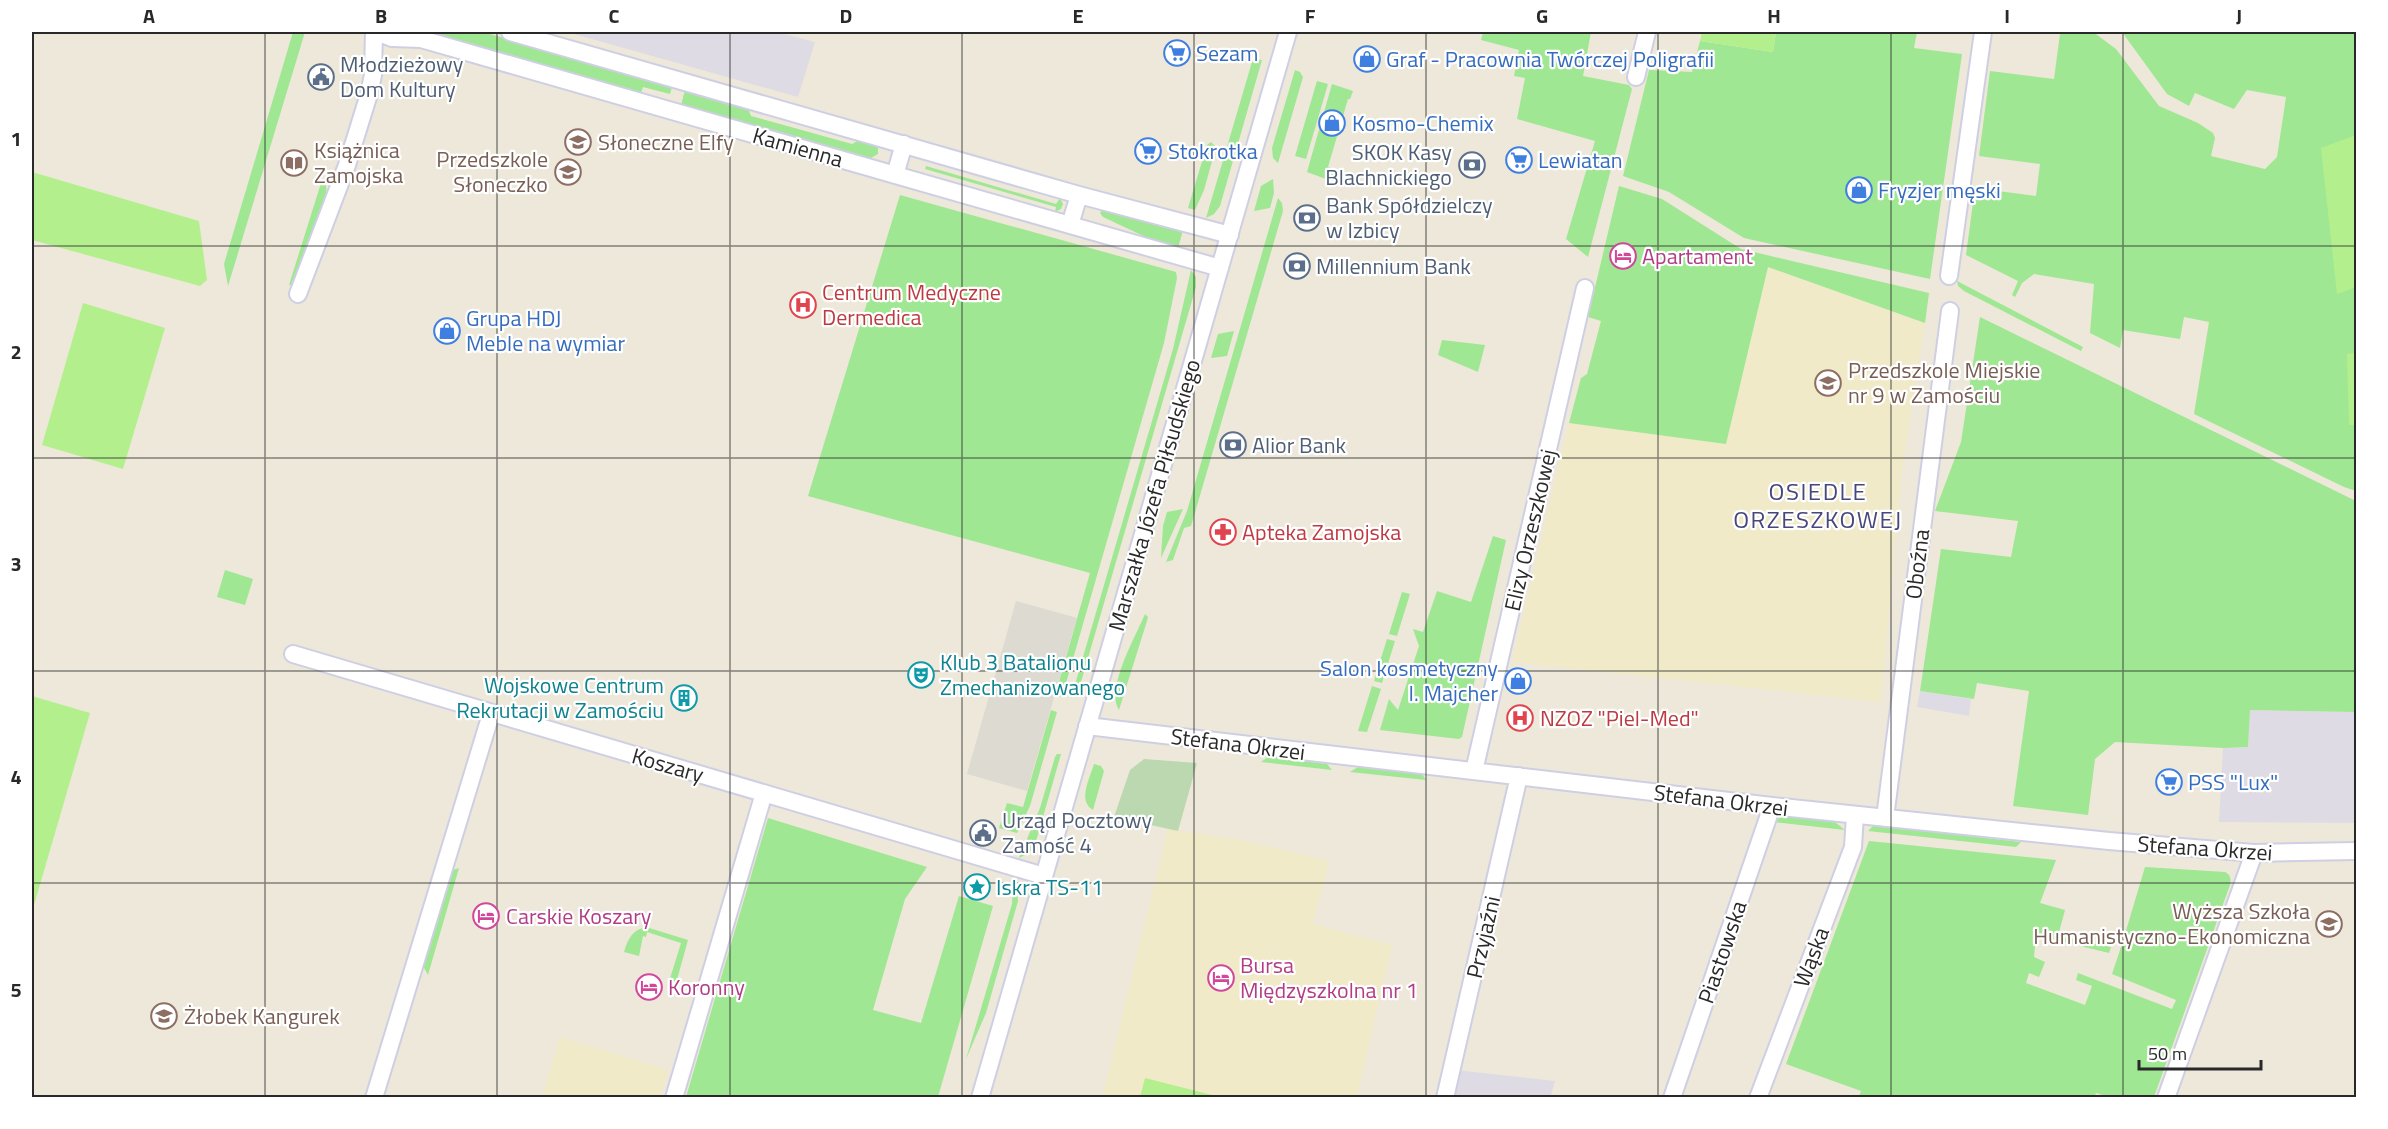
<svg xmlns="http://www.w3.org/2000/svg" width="2388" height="1129" font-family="'Titillium Web',sans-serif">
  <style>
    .industrial { fill: #dfdbe4 }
    .education { fill: #f0eac8 }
    .green { fill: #9fe792 }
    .cemetery { fill: #bcd8b0 }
    .pitch { fill: #b3f08d }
    .plaza { fill: #dcdad1 }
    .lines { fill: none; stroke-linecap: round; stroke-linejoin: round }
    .minor-casing { stroke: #cfcfe3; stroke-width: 20 }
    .minor { stroke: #fff; stroke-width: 16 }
    .grid { fill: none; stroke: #292929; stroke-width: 1.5; stroke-opacity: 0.55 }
    .labels { text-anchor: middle; stroke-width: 4.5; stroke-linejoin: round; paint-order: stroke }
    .shop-label { font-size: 22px; fill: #366cbe; stroke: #fff; text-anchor: start }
    .service-label { font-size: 22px; fill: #4e5e75; stroke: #fff; text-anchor: start }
    .education-label { font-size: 22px; fill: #785e54; stroke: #fff; text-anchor: start }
    .street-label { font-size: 22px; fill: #292929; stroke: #fff }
    .hotel-label { font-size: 22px; fill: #b23c85; stroke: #fff; text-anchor: start }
    .health-label { font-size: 22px; fill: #be3a42; stroke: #fff; text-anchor: start }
    .culture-label { font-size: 22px; fill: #0d838f; stroke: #fff; text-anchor: start }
    .neighbourhood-label { font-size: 24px; letter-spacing: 1.5px; fill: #47477d; stroke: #fff }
    .neatline { fill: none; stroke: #292929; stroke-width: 2 }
    .grid-label { font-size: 20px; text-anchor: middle; font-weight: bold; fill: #292929 }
  </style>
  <rect width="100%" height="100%" fill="#ede8da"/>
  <path class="industrial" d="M567 32H777L815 42 798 97Z
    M1920 691 1971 699 1969 716 1917 707Z
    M2250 710 2356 712V823L2219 822 2223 748 2248 747Z
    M1456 1070 1555 1081 1551 1095 1560 1097 1450 1098Z"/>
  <path class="education" d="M1768 267 1925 323 1902 470 1881 702 1512 662 1569 423 1726 444Z
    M1168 829 1240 840 1329 861 1313 924 1392 945 1357 1097 1102 1098Z
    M560 1037 668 1070 660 1097H542Z"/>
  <path class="green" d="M293 32H305L228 286 224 264Z
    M429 32H483L672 87 670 94 643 87 641 93Z
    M1483 32H1591L1583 76 1629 85 1632 89 1588 257 1566 239 1595 141 1517 119 1525 78 1514 76 1519 50 1481 40Z
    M1776 32H1917L1914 48 1962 54 1930 279 1744 238 1669 192 1623 176 1649 70 1692 72 1700 41 1773 52Z
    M2046 32H2093L2116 49 2159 106 2198 123 2213 133 2215 138 2211 156 2265 169 2277 157 2286 97 2247 90 2234 109 2195 93 2189 106 2167 94 2122 32H2356V491L2344 487 2194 414 2209 322 2184 317 2180 339 2123 330 2120 348 2090 333 2094 284 2034 274 2022 283 2015 297 2012 295 2018 281 1966 255 1975 188 2036 196 2040 164 1979 156 1990 71 2054 79 2060 34Z
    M1256 59 1262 60 1220 206 1214 214 1206 218 1252 62Z
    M1295 70 1300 72 1303 77 1278 163 1273 158 1272 148Z
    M1317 81 1328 84 1306 159 1295 156Z
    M1332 84 1353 91 1350 99H1348L1328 167 1339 170 1336 176 1326 179 1307 172Z
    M685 90 748 108 751 116 852 144 859 140 875 145 878 148V154L869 159 681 105Z
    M1211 142 1216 147 1204 190 1195 210 1188 208 1207 145Z
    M926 166 1056 204 1060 198 1063 204 1061 209 1055 212 1056 207 925 169Z
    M1273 179 1274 193 1270 208 1254 211 1261 186Z
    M321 183 326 185 327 199 291 285H289Z
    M1619 186 1662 199 1741 249 1929 293 1925 323 1768 267 1726 444 1569 423 1581 378 1587 374 1601 321 1588 317Z
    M900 195 1176 272 1177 278 1164 343 1062 697 1055 696 1090 573 808 496Z
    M1278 198 1282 203 1283 211 1194 516 1191 526 1184 528 1173 560 1166 562 1187 511Z
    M1103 209 1183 230 1178 248 1152 240 1103 217 1100 213Z
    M1191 270 1196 277V287L1079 689 1076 696 1071 698 1173 349Z
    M1957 281 2083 347 2081 351 1964 291 1958 286Z
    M1980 317 2356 501V712L2250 710 2248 747 2223 748 2115 742 2095 759 2088 815 2013 806 2029 691 1977 683 1974 699 1920 691 1941 549 2011 557 2018 521 1935 511 1961 442Z
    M1234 331 1227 356 1211 358 1218 334Z
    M1442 340 1485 345 1478 372 1438 355Z
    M1183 509 1161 558 1163 526 1167 512Z
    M1493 536 1506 540 1462 737 1459 739 1380 730 1389 699 1398 710 1419 646 1413 629 1423 632 1437 591 1471 602Z
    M225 570 253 579 245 605 217 597Z
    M1402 592 1410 594 1397 636 1389 634Z
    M1145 614 1148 617 1147 621 1119 710C1105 689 1136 636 1145 614Z
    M1387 639 1395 641 1382 683 1374 681Z
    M1372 686 1381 689 1367 732 1358 731Z
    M1051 710 1057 712 1030 806 1017 833 999 828 1007 803 1023 807Z
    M1057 754H1061L1035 845 1029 853 1019 858 1040 808 1055 757Z
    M1268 757 1327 764 1332 770 1261 762Z
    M1094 764 1101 766 1104 771 1093 810C1077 801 1090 778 1094 764Z
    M1358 767 1422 774 1426 780 1350 772Z
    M1782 816 1835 822 1845 830 1774 822Z
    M768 818 927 867 905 899 873 1010 921 1023 959 896 993 906 938 1097H686Z
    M1874 825 2021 842 2016 847 1868 831Z
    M1869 841 2056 860 2040 903 2065 910 2058 936 2111 947 2109 953 2036 935 2034 957 2045 962 2039 977 2029 973 2026 983 2085 1005 2092 986 2076 980 2078 973 2172 1009 2176 1000 2112 974 2123 941 2134 944 2136 938 2125 934 2145 867 2225 872C2231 875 2231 879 2230 885L2154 1097H2109L2096 1093 2094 1098 1859 1097 1861 1091 1786 1064Z
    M459 868 428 975 423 966 450 874 453 870Z
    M1013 886 1017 893 1018 901 986 1013 966 1059 1012 904Z
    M646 927 688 940 675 987 668 985 681 943 647 932 646 937 643 936 639 956 624 952C628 939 632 930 646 927Z"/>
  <path class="cemetery" d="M1144 759 1197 763 1178 831 1114 817 1130 770Z"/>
  <path class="pitch" d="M1702 32H1776L1773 52 1700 41Z
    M2356 135V287L2337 294 2321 148Z
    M32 172 199 221 207 280 200 286 32 240Z
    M83 303 165 328 123 469 42 445Z
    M2356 353V425H2349L2347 354Z
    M32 696 90 713 32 912Z
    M1145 1078 1216 1096V1097H1140Z"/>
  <path class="plaza" d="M1016 601 1077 618 1027 791 967 774Z"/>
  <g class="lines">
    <g class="minor-casing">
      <path id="minor" d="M377 32 392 38 421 39 1220 268
        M510 32 1079 195 1230 235
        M1636 77 1647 32
        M895 175 904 144
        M1070 225 1079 195
        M1949 276 1983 32
        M298 294 347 165 369 94 373 75 374 32
        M293 654 1044 876
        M1087 726 1772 806 2109 841 2254 853 2356 851
        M1474 771 1585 288
        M1885 818 1950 311
        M374 1098 491 714
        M674 1098 764 793
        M980 1098 1288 32
        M1445 1098 1519 776
        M1672 1098 1772 806
        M1758 1098 1853 847 1855 815
        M2166 1098 2254 853"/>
    </g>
    <use href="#minor" class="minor"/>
  </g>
  <path class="grid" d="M265 32V1098M497 32V1098M730 32V1098M962 32V1098M1194 32V1098M1426 32V1098M1658 32V1098M1891 32V1098M2123 32V1098M32 246H2356M32 458H2356M32 671H2356M32 883H2356"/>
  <defs>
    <g id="supermarket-ring" transform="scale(1.35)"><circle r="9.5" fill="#fff" stroke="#3f7fe0" stroke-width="1.5"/><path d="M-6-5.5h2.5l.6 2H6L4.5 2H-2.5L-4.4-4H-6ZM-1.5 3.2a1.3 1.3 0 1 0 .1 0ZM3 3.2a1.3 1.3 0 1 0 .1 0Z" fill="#3f7fe0"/></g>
    <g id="shop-ring" transform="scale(1.35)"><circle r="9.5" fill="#fff" stroke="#3f7fe0" stroke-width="1.5"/><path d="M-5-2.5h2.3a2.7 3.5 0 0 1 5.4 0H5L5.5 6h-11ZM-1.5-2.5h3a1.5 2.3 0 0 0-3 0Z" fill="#3f7fe0"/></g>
    <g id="civic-ring" transform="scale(1.35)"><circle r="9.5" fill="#fff" stroke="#5c6f8a" stroke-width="1.5"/><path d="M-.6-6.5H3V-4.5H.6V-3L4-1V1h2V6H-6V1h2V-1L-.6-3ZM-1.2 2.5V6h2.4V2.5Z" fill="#5c6f8a"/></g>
    <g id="school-ring" transform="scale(1.35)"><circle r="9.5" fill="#fff" stroke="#8d6e63" stroke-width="1.5"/><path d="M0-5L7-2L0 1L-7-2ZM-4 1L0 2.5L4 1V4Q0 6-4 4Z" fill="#8d6e63"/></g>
    <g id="library-ring" transform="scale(1.35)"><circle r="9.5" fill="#fff" stroke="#8d6e63" stroke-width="1.5"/><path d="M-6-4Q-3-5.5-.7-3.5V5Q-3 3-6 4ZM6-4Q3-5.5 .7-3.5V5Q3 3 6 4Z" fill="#8d6e63"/></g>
    <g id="bank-ring" transform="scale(1.35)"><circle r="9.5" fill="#fff" stroke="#5c6f8a" stroke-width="1.5"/><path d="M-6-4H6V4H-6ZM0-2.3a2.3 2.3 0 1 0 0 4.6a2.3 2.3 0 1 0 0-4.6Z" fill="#5c6f8a"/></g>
    <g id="hotel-ring" transform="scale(1.35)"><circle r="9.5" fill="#fff" stroke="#d1479c" stroke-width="1.5"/><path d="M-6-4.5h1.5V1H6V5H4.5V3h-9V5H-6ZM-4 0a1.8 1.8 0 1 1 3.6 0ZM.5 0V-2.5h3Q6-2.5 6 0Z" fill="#d1479c"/></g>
    <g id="hospital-ring" transform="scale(1.35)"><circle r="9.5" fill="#fff" stroke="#e0444e" stroke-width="1.5"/><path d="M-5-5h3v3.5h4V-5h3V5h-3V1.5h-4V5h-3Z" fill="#e0444e"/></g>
    <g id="pharmacy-ring" transform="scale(1.35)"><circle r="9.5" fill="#fff" stroke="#e0444e" stroke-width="1.5"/><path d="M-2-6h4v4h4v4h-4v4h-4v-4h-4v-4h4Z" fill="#e0444e"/></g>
    <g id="theatre-ring" transform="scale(1.35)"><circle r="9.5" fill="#fff" stroke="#0f9aa8" stroke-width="1.5"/><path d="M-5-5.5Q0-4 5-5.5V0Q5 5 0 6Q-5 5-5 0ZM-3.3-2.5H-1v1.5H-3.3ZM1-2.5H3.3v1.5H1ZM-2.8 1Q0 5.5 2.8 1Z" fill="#0f9aa8"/></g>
    <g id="building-ring" transform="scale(1.35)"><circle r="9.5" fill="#fff" stroke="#0f9aa8" stroke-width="1.5"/><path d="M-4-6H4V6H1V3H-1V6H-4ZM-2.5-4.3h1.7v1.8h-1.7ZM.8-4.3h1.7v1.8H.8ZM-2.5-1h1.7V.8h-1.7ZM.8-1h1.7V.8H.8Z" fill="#0f9aa8"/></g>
    <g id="sight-ring" transform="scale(1.35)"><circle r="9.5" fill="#fff" stroke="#0f9aa8" stroke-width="1.5"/><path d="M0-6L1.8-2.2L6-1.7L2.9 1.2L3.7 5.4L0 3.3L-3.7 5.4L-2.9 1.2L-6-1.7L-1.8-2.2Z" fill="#0f9aa8"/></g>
    <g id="university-ring" transform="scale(1.35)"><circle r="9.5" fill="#fff" stroke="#8d6e63" stroke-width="1.5"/><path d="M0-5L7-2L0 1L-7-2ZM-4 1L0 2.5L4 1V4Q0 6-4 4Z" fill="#8d6e63"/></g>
  </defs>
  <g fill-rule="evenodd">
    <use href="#supermarket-ring" x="1177" y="53"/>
    <use href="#shop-ring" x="1367" y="59"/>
    <use href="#civic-ring" x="321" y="77"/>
    <use href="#shop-ring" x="1332" y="123"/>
    <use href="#school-ring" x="578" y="142"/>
    <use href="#supermarket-ring" x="1148" y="151"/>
    <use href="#supermarket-ring" x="1519" y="160"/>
    <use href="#library-ring" x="294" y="163"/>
    <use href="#bank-ring" x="1472" y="165"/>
    <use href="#school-ring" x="568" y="172"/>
    <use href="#shop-ring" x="1859" y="190"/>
    <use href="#bank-ring" x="1307" y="218"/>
    <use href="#hotel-ring" x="1623" y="256"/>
    <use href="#bank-ring" x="1297" y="266"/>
    <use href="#hospital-ring" x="803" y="305"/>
    <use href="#shop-ring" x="447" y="331"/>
    <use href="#school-ring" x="1828" y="383"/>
    <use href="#bank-ring" x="1233" y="445"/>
    <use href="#pharmacy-ring" x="1223" y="532"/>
    <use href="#theatre-ring" x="921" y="675"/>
    <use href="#shop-ring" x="1518" y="681"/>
    <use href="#building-ring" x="684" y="698"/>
    <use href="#hospital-ring" x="1520" y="718"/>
    <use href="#supermarket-ring" x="2169" y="782"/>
    <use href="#civic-ring" x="983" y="833"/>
    <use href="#sight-ring" x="977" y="887"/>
    <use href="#hotel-ring" x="486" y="916"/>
    <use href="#university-ring" x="2329" y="924"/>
    <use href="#hotel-ring" x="1221" y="978"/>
    <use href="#hotel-ring" x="649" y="987"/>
    <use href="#school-ring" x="164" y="1016"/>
  </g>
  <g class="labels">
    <g class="shop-label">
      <text x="1196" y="61">Sezam</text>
      <text x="1386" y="67">Graf - Pracownia Twórczej Poligrafii</text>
      <text x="1352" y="131">Kosmo-Chemix</text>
      <text x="1168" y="159">Stokrotka</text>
      <text x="1538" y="168">Lewiatan</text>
      <text x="1878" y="198">Fryzjer męski</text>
      <text x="466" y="326">Grupa HDJ<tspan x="466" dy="25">Meble na wymiar</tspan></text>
      <text x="1498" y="676" text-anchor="end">Salon kosmetyczny<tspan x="1498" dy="25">I. Majcher</tspan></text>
      <text x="2188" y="790">PSS "Lux"</text>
    </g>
    <g class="service-label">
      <text x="340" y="72">Młodzieżowy<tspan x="340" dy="25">Dom Kultury</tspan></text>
      <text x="1452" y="160" text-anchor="end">SKOK Kasy<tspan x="1452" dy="25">Blachnickiego</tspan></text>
      <text x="1326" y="213">Bank Spółdzielczy<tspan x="1326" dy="25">w Izbicy</tspan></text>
      <text x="1316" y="274">Millennium Bank</text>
      <text x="1252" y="453">Alior Bank</text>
      <text x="1002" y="828">Urząd Pocztowy<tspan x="1002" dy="25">Zamość 4</tspan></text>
    </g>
    <g class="education-label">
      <text x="598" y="150">Słoneczne Elfy</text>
      <text x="314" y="158">Książnica<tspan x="314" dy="25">Zamojska</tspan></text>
      <text x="548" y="167" text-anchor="end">Przedszkole<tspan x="548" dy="25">Słoneczko</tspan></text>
      <text x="1848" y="378">Przedszkole Miejskie<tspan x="1848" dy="25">nr 9 w Zamościu</tspan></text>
      <text x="2310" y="919" text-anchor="end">Wyższa Szkoła<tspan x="2310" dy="25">Humanistyczno-Ekonomiczna</tspan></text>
      <text x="184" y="1024">Żłobek Kangurek</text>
    </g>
    <g class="street-label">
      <text transform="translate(798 147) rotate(16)" y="8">Kamienna</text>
      <text transform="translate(1154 495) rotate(-74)" y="8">Marszałka Józefa Piłsudskiego</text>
      <text transform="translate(1530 530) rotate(-77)" y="8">Elizy Orzeszkowej</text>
      <text transform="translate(1917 564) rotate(-83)" y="8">Oboźna</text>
      <text transform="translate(1238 744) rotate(7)" y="8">Stefana Okrzei</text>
      <text transform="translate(668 765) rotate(16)" y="8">Koszary</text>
      <text transform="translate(1721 800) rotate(7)" y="8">Stefana Okrzei</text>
      <text transform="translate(2205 848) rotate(4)" y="8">Stefana Okrzei</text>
      <text transform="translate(1483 937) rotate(-77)" y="8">Przyjaźni</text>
      <text transform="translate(1722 952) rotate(-71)" y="8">Piastowska</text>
      <text transform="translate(1811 957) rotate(-69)" y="8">Wąska</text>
    </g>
    <g class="hotel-label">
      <text x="1642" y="264">Apartament</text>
      <text x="506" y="924">Carskie Koszary</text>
      <text x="1240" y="973">Bursa<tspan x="1240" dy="25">Międzyszkolna nr 1</tspan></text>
      <text x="668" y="995">Koronny</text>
    </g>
    <g class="health-label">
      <text x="822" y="300">Centrum Medyczne<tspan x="822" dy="25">Dermedica</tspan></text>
      <text x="1242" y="540">Apteka Zamojska</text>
      <text x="1540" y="726">NZOZ "Piel-Med"</text>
    </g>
    <g class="culture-label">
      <text x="940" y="670">Klub 3 Batalionu<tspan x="940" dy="25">Zmechanizowanego</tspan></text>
      <text x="664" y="693" text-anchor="end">Wojskowe Centrum<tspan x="664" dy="25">Rekrutacji w Zamościu</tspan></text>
      <text x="996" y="895">Iskra TS-11</text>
    </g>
    <g class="neighbourhood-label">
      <text x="1818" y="500">OSIEDLE<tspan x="1818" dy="28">ORZESZKOWEJ</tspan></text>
    </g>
  </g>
  <rect width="2388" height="1129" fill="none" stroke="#ffffff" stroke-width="66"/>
  <path d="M2139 1060v9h122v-9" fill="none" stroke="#292929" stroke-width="3"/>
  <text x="2148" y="1060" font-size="18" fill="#292929" stroke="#ffffff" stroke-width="4.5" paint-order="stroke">50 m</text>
  <rect x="33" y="33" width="2322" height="1063" class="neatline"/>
  <g class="grid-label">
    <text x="149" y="23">A</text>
    <text x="381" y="23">B</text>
    <text x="614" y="23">C</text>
    <text x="846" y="23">D</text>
    <text x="1078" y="23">E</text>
    <text x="1310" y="23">F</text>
    <text x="1542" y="23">G</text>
    <text x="1774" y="23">H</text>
    <text x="2007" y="23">I</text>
    <text x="2239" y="23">J</text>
    <text x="16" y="146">1</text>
    <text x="16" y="359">2</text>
    <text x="16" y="571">3</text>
    <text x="16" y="784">4</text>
    <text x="16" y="997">5</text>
  </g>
</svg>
